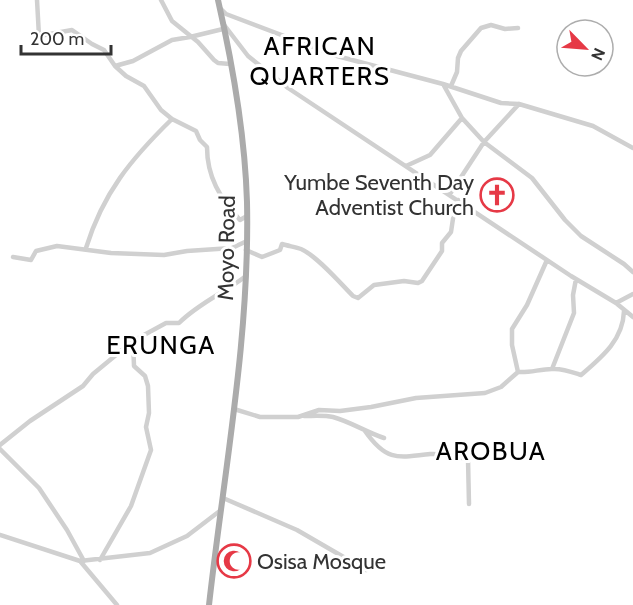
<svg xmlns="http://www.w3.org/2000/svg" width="633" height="605" font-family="Cabin,sans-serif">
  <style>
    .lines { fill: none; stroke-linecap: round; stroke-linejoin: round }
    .minor { stroke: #d0d0d0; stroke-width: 4.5 }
    .major { stroke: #ababab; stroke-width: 6 }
    .labels { text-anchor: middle; stroke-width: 6; stroke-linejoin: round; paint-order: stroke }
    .poi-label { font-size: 22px; fill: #333; stroke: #fff; text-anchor: end }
    .street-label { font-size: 22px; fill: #333; stroke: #fff }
    .quarter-label { font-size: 26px; letter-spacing: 1.5px; fill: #000; stroke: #fff }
  </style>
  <rect width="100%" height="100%" fill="#fff"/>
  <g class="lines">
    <path class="minor" d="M37 0 39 36 72 30 92 44 104 50 115 66 133 61 172 40 190 37 223 29
      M161 0 172 21 198 42 214 60 218 63 230 64
      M221 9 226 14 337 56 443 84 501 103 519 104 593 126 633 148
      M225 26 248 56 288 88 571 276 616 303 633 317
      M115 66 126 76 144 86 161 110 172 119 196 131 200 140 207 147C207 177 220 198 240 220L247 216
      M443 84 462 118 484 142 532 178 565 220 581 236 624 264 633 272
      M451 86 457 72 458 58 461 51 481 28 491 25 505 29 518 28
      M406 166 430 155 462 118
      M450 194 484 142 519 104
      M86 248C103 193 131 159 172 119
      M246 250 262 257 280 250 282 244C288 246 296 247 301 249 316 255 341 284 353 296L358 298 374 285 404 281 418 283 422 281 442 251V243L451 232 454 212 458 200
      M13 257 31 260 36 251 57 246 111 253 164 255 187 251 232 248 247 241
      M616 303 633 294
      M552 369 574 313 573 295 576 279
      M518 372C530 373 540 369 552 369 562 368 572 372 581 375 602 357 623 340 624 311
      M234 409 260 417H298L319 410 340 411 371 407 416 398 485 393 501 387 518 372 512 345V329L527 305 547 260
      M304 416C313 416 324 415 333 417 351 422 366 432 384 438
      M365 431C386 461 397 458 430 454 442 453 456 457 468 459L469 504
      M0 445 30 421 83 386 93 374 133 341 166 323H179C199 303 224 293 246 276
      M0 449 39 488 67 530 84 561
      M223 498 297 530 366 570
      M0 535 80 561 117 605
      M100 560 131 506 151 450 146 427 149 413 148 386 145 376 134 366 133 341
      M80 561 150 553 187 536 221 510"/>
    <path class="major" d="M209 605C224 471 250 337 247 202 245 135 233 66 218 0"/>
  </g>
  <defs>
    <g id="church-ring" transform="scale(1.725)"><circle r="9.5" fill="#fff" stroke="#e63946" stroke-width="1.5"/><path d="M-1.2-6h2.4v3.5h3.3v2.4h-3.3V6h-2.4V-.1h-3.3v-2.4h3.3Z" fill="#e63946"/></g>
    <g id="mosque-ring" transform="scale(1.725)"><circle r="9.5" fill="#fff" stroke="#e63946" stroke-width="1.5"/><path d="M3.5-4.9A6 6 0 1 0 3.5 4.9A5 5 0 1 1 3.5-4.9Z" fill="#e63946"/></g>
  </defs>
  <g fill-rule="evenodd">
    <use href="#church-ring" x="497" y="195"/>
    <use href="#mosque-ring" x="234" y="561"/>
  </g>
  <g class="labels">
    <g class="poi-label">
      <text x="474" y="190">Yumbe Seventh Day<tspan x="474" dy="25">Adventist Church</tspan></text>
      <text x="257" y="569" text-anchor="start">Osisa Mosque</text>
    </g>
    <g class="street-label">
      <text transform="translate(226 248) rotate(-89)" y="8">Moyo Road</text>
    </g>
    <g class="quarter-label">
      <text x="320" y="55">AFRICAN<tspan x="320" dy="30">QUARTERS</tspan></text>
      <text x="161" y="354">ERUNGA</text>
      <text x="491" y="460">AROBUA</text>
    </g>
  </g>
  <g transform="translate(585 48) rotate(115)"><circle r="28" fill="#ffffff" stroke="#adadad" stroke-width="1.5"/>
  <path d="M0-4.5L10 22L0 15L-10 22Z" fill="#e63946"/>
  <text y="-9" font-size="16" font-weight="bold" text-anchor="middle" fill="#333333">N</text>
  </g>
  <path d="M21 45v9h90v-9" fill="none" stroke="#333333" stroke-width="3"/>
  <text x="30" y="45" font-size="18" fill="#333333" stroke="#ffffff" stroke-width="4.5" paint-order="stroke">200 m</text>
</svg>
